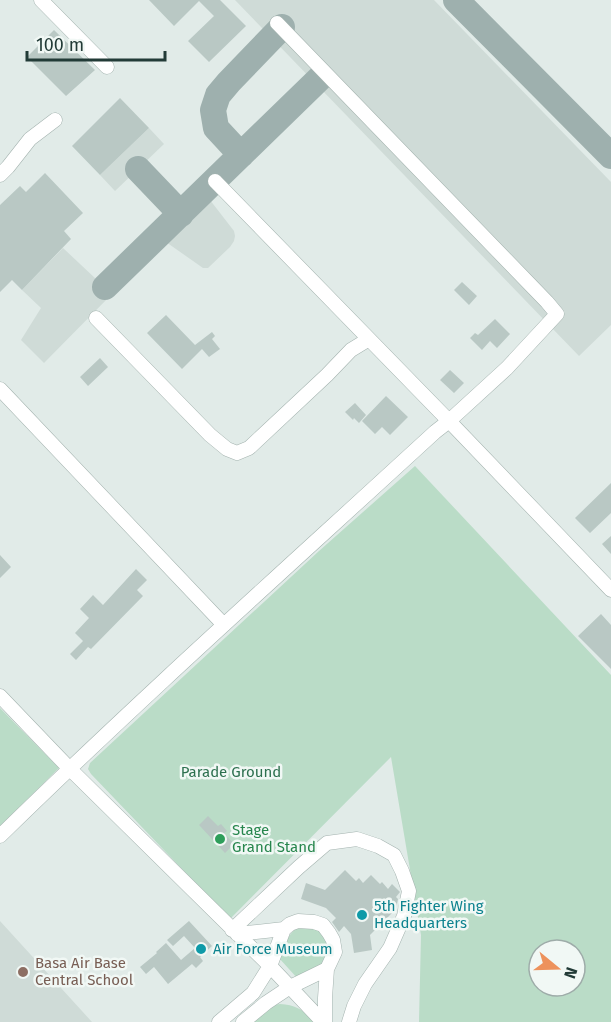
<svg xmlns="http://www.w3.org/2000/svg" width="611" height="1022" font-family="'Fira Sans',sans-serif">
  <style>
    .built { fill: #cfdbd7 }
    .green { fill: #badcc7; fill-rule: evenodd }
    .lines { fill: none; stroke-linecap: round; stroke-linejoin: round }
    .taxiway { stroke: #9eb0ae; stroke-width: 26 }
    .building { fill: #b9c8c4 }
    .minor-casing { stroke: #a4b3af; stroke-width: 15 }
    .minor { stroke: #fff; stroke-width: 14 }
    .leisure-dot { fill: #2e9e5b; stroke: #f1f8f5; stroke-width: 2 }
    .culture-dot { fill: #0f9aa8; stroke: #f1f8f5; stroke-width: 2 }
    .education-dot { fill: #8d6e63; stroke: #f1f8f5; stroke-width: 2 }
    .labels { text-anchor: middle; stroke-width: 5; stroke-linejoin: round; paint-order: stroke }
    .park-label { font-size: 15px; fill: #2d704f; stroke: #f1f8f5 }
    .leisure-label { font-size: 15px; fill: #27864d; stroke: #f1f8f5; text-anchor: start }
    .culture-label { font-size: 15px; fill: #0d838f; stroke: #f1f8f5; text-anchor: start }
    .education-label { font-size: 15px; fill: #785e54; stroke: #f1f8f5; text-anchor: start }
  </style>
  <rect width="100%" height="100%" fill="#e1ebe8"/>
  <path class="built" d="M235 0H434L611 182V325L579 356Z
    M149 128 164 144 115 191 100 175Z
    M210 200 234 231 235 236 234 241 230 247 208 268H203L166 242Z
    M63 248 112 294 44 363 21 340 41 308 22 290Z
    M0 921 92 1022H0Z"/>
  <path class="green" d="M415 466 611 675V1022H419L421 935 391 757 230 919 91 774 88 769 90 763 319 551ZM539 950H575V986H539Z
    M0 708 59 768 0 826Z
    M305 924 324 930 332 958 298 979 279 958C286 943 288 930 305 924Z
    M280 1004C297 1005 303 1010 315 1022H251L269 1006Z"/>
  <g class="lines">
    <path class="taxiway" d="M456 0 611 156
      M241 155 216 128 213 110 218 95 229 82 282 27
      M138 169 181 214
      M105 287 321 77"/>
  </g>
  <path class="building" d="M149 0H220L246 26 209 62 188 41 214 16 199 1 174 26Z
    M54 30 95 70 66 96 27 57Z
    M120 98 149 128 100 175 72 146Z
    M45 173 83 213 64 231 71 239 22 290 12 280 0 292V205L20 186 26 192Z
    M462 282 477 296 469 305 454 290Z
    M166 315 195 345 212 332 215 336 212 339 220 349 209 357 202 349 182 369 147 333Z
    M495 319 510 334 497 348 490 341 482 350 470 338 475 333 478 335Z
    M100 358 108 367 88 386 80 377Z
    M450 370 464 383 454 393 440 380Z
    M386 396 408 417 390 435 382 427 375 434 362 421Z
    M355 403 366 415 359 423 354 418 353 420 345 412Z
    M611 483V513L590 533 575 518Z
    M611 536V554L602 544Z
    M0 555 11 567 0 578Z
    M136 569 147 580 137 590 143 596 91 649 88 647 76 660 70 654 83 641 75 633 89 618 80 609 93 595 103 605Z
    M601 614 611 625V669L578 636Z
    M208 816 218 826 221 824 227 831 224 833 234 844 225 853 199 825Z
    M345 870 356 881 359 878 363 883 371 875 380 884 382 882 388 889 392 884 400 892 396 897 398 899 396 909 370 935 372 950 354 953 351 934 344 926 339 932 332 922 336 918 326 908 301 899 306 883 325 890Z
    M189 921 212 946 200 957 203 961 196 968 192 964 168 984 154 967 146 974 140 967 157 953 156 952 166 943 181 960 195 948 184 936 173 946 167 940Z"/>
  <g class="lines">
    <g class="minor-casing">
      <path id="minor" d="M41 0 107 67
        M277 23 547 302 557 314 507 368 449 421 611 590
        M0 175 8 167 30 139 55 120
        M96 318 210 435 227 449 237 453 249 448 327 375 351 350 369 339
        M0 389 224 625
        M0 696 69 768 270 966 323 1022
        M0 836C141 698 289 566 435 432L449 421 215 181
        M232 930 299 867 327 843 357 839 378 846 394 855 402 871 409 891 404 916 390 948 365 984 354 1006 349 1022
        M237 934 284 929
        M219 1022 253 993 270 966 284 929 290 924 298 921 314 922 323 925 329 933 333 940 335 952 327 969 290 987 266 1003 243 1022
        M325 1022V998L327 969"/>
    </g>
    <use href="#minor" class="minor"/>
  </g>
  <circle class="leisure-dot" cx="220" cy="839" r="6"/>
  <g class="culture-dot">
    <circle cx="362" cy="915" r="6"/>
    <circle cx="201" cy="949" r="6"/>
  </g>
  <circle class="education-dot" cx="23" cy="972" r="6"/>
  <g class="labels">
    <g class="park-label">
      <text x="231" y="777">Parade Ground</text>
    </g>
    <g class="leisure-label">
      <text x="232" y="835">Stage<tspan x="232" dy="17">Grand Stand</tspan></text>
    </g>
    <g class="culture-label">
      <text x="374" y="911">5th Fighter Wing<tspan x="374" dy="17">Headquarters</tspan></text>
      <text x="213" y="954">Air Force Museum</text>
    </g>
    <g class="education-label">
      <text x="35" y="968">Basa Air Base<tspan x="35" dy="17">Central School</tspan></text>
    </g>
  </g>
  <g transform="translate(557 968) rotate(109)"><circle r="28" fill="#f1f8f5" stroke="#9eaca9" stroke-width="1.5"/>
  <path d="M0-4.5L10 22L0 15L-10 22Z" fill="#ed925c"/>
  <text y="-9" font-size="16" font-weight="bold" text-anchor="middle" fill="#223b37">N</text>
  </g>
  <path d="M27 51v9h138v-9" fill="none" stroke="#223b37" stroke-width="3"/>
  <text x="36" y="51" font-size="18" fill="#223b37" stroke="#f1f8f5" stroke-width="4.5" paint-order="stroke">100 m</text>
</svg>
